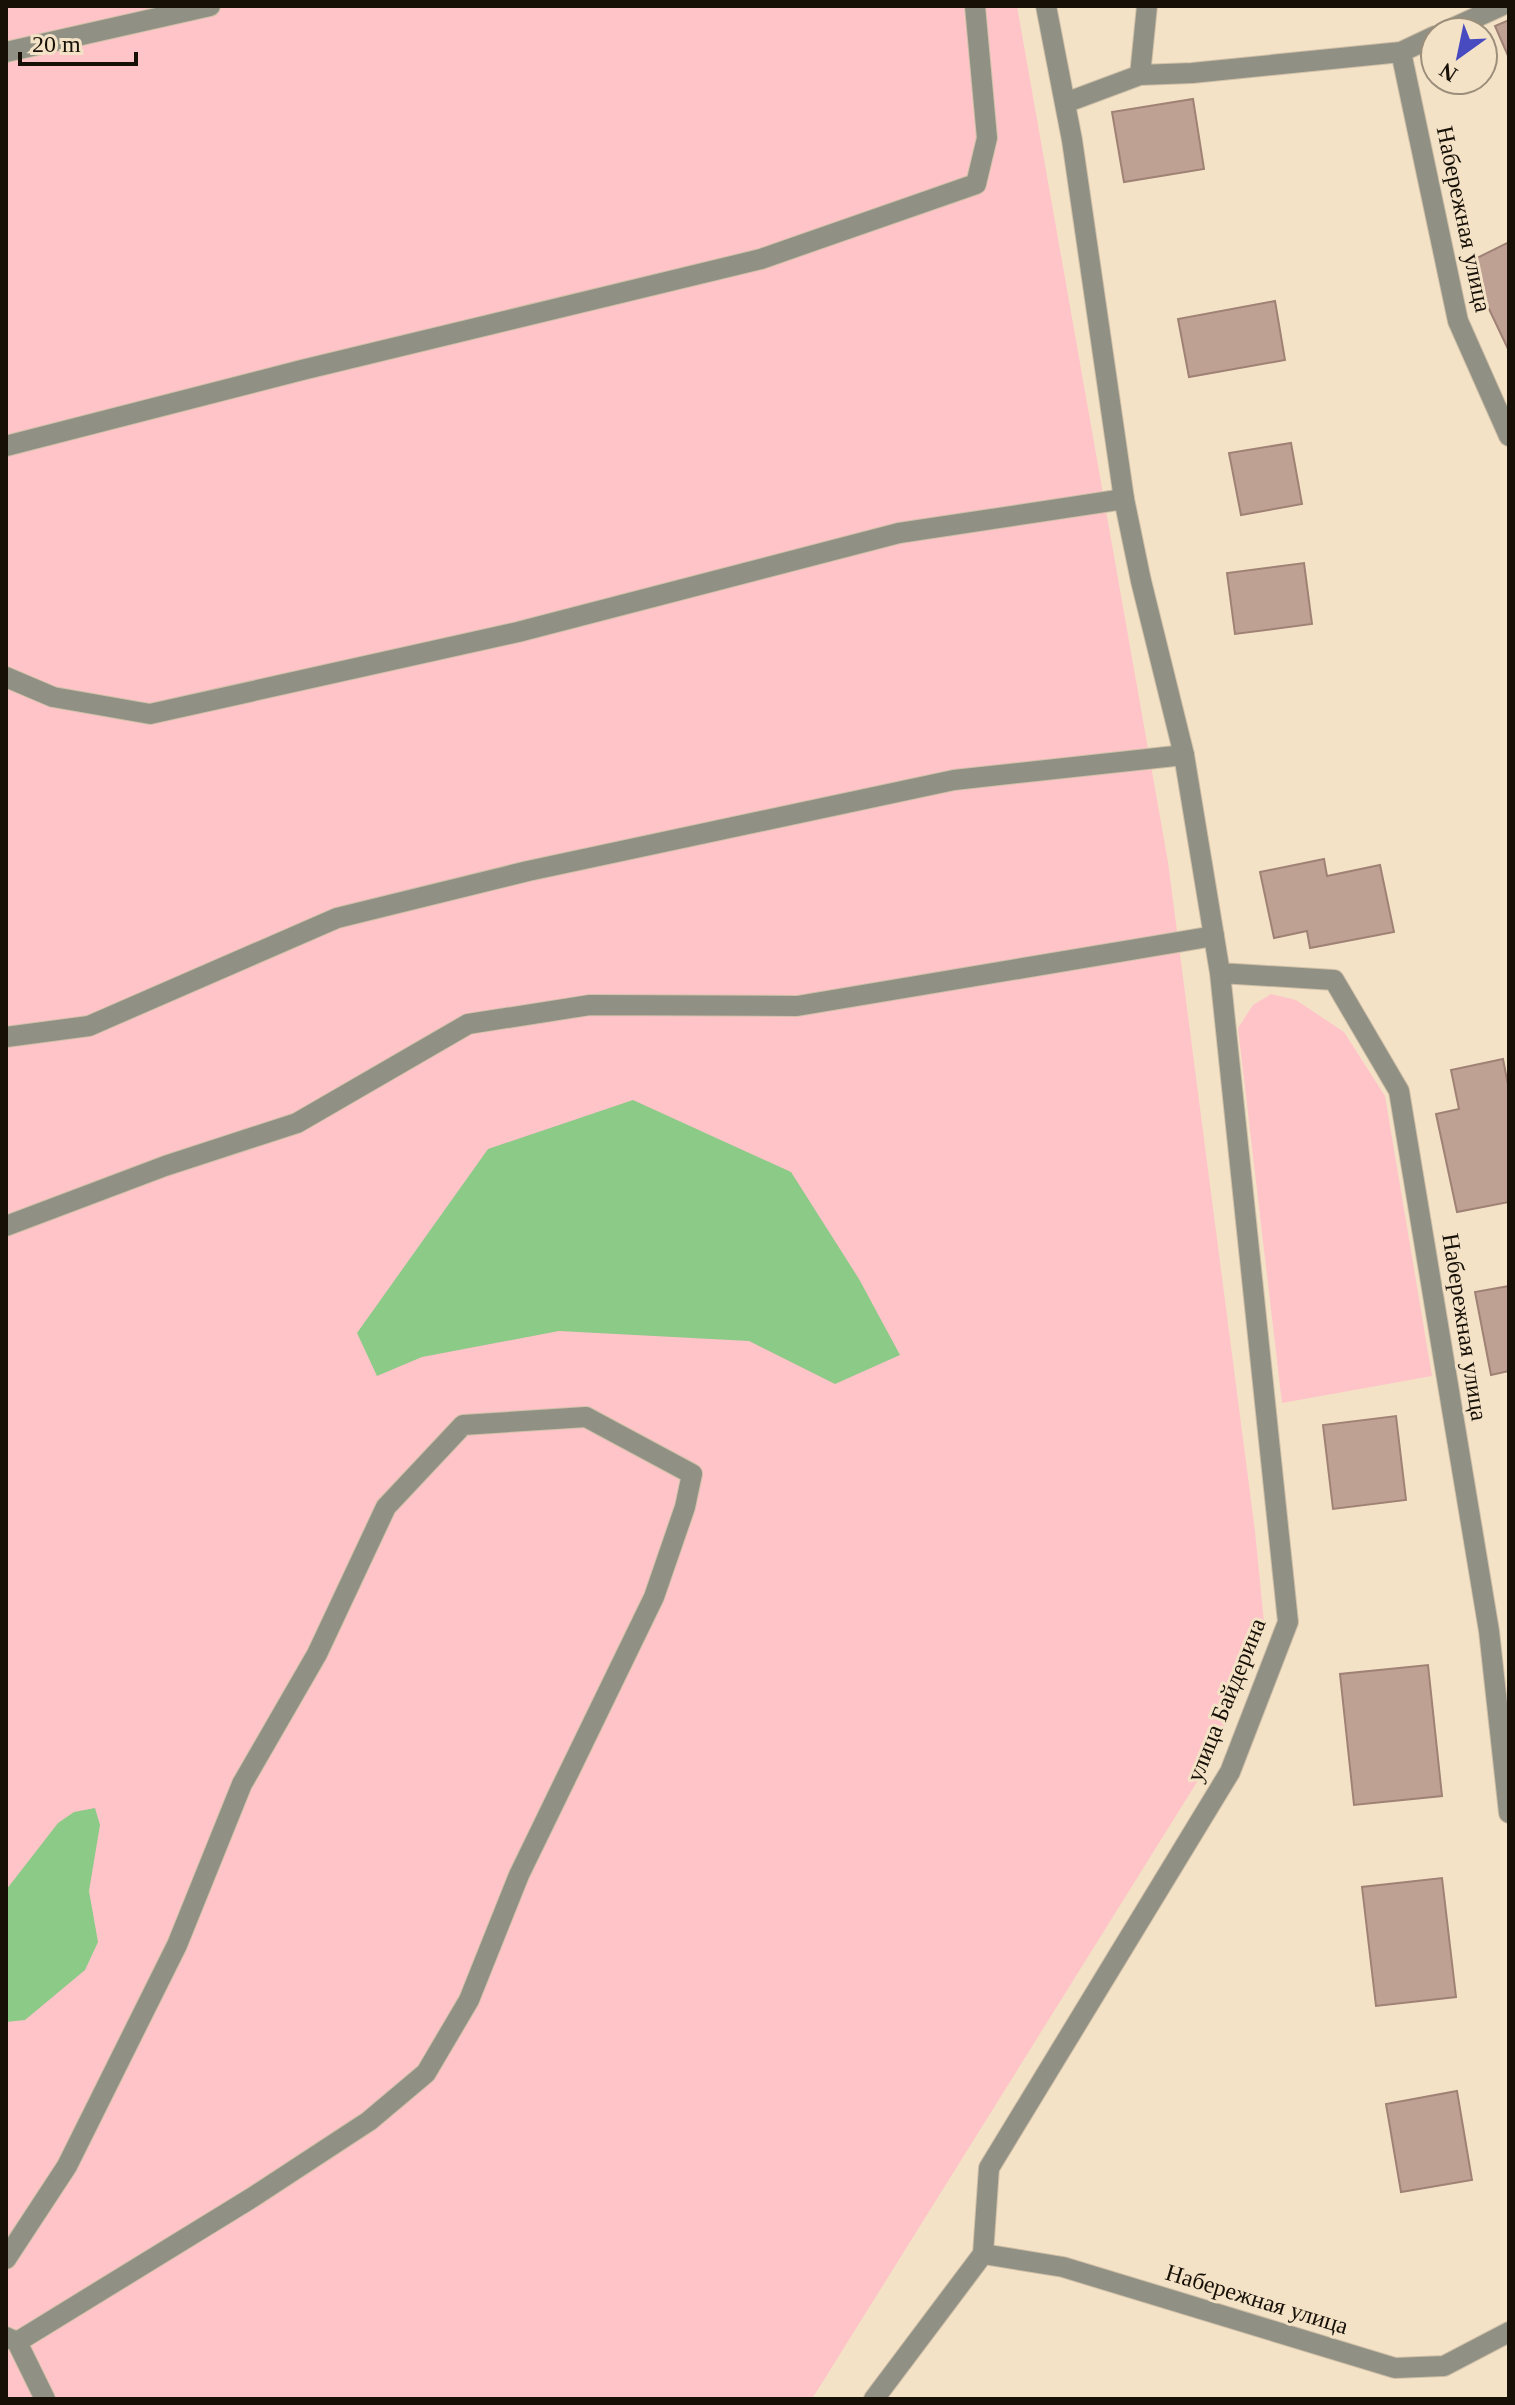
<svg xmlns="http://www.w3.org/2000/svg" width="1515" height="2405" font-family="Georgia,serif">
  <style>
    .green { fill: #fec4c8 }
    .water { fill: #8cca88 }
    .building { fill: #bfa193; stroke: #9f8275; stroke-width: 2 }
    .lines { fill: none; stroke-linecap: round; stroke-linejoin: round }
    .lane-casing { stroke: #d0c0a8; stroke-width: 22 }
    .street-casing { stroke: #d0c0a8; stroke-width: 22 }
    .lane { stroke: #909184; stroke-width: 20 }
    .street { stroke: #909184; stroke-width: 20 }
    .labels { text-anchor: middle; stroke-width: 6; stroke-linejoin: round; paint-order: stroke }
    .street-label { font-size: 24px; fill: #161007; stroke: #f4e2c7 }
  </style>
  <rect width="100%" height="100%" fill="#f4e2c7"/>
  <path class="green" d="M6 6H1017L1168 862 1255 1531 1264 1622 1212 1758 812 2399H6Z
    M1271 994 1296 1000 1344 1032 1385 1096 1432 1376 1282 1403 1238 1028 1253 1005Z"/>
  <path class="water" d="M633 1100 791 1172 859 1279 900 1355 835 1384 749 1341 559 1331 422 1357 377 1376 357 1333 488 1149Z
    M95 1808 100 1825 89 1891 98 1942 85 1970 25 2020 6 2022V1890L58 1823 74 1812Z"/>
  <path class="building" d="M1509 20V58L1495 26Z
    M1193 99 1204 169 1124 182 1112 112Z
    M1509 242V351L1467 263Z
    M1275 301 1285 360 1189 377 1178 319Z
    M1291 443 1302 504 1241 515 1229 453Z
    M1304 563 1312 624 1235 634 1227 573Z
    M1324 859 1327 876 1380 865 1394 932 1310 948 1307 931 1274 938 1260 872Z
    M1503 1059 1509 1090V1202L1457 1212 1436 1114 1459 1109 1451 1070Z
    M1509 1286V1371L1491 1375 1475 1292Z
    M1396 1416 1406 1500 1333 1509 1323 1425Z
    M1428 1665 1442 1796 1354 1805 1340 1674Z
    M1442 1878 1456 1997 1376 2006 1362 1887Z
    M1457 2091 1472 2180 1401 2192 1386 2104Z"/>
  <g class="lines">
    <g class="lane-casing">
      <path id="lane" d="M6 52 210 6
        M6 446 302 370 761 259 976 184 987 138 975 6
        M6 677 53 697 150 714 518 632 899 533 1124 499
        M6 1037 89 1026 337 918 528 871 954 780 1184 755
        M6 1226 165 1166 297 1123 468 1024 590 1005 797 1006 1214 936
        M6 2259 67 2166 177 1945 242 1784 317 1654 386 1507 463 1425 586 1417 692 1474 685 1507 654 1597 519 1875 469 2000 426 2073 369 2121 253 2197 17 2342
        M6 2337 17 2342 45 2399"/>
    </g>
    <g class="street-casing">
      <path id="street" d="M1444 32 1501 6
        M1401 52 1458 321 1509 436
        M1140 75 1192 73 1401 52 1435 36
        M1065 103 1140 75 1147 6
        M1220 973 1334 980 1399 1091 1489 1631 1509 1813
        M983 2254 1063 2267 1395 2368 1444 2366 1509 2332
        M874 2399 983 2254 989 2168 1230 1772 1288 1622 1220 973 1184 755 1141 581 1124 499 1072 140 1046 6"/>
    </g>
    <use href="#lane" class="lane"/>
    <use href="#street" class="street"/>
  </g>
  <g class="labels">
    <g class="street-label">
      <text transform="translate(1464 219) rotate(78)" y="8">Набережная улица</text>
      <text transform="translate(1465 1327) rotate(81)" y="8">Набережная улица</text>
      <text transform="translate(1226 1700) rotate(-68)" y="8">улица Байдерина</text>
      <text transform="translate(1257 2299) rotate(17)" y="8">Набережная улица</text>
    </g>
  </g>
  <rect width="1515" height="2405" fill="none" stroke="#161007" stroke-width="16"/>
  <g transform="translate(1459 56) rotate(213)"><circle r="38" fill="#f4e2c7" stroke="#9b8e7a" stroke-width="2"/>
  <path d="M0-6L14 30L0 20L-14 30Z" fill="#484bc0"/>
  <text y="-12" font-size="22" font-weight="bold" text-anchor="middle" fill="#161007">N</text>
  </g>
  <path d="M20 52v12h116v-12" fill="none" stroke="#161007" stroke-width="4"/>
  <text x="32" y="52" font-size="24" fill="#161007" stroke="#f4e2c7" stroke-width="6" paint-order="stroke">20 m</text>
</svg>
